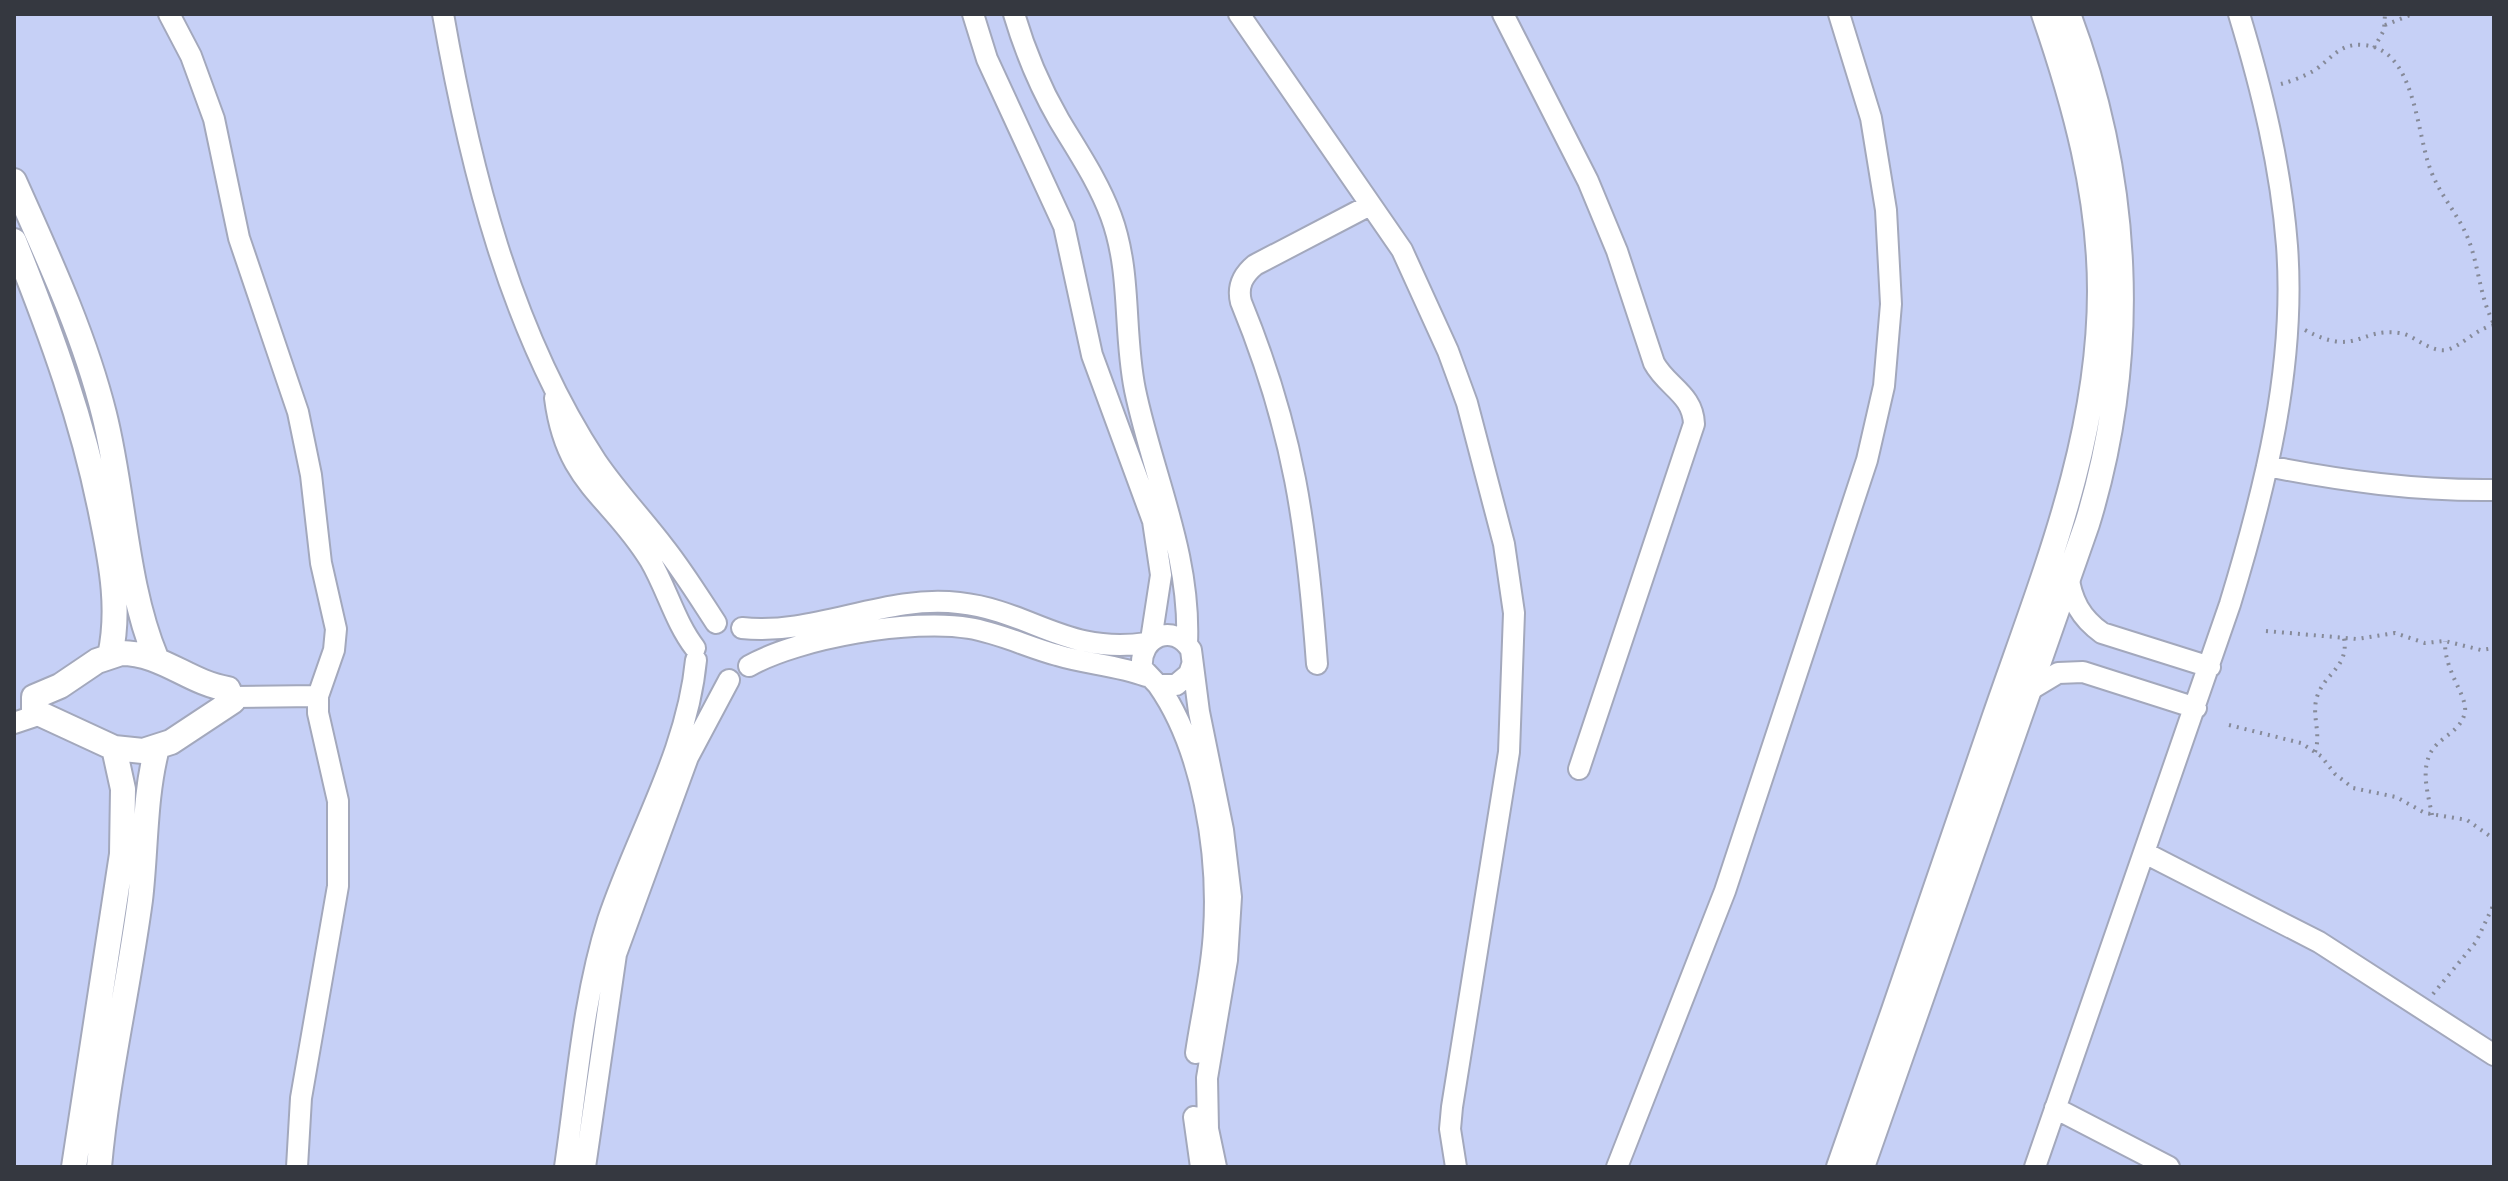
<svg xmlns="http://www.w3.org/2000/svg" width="2508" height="1181" font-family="Roboto,sans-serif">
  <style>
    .green { fill: #c6d0f6 }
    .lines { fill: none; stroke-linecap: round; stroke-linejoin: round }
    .minor-casing { stroke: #a3a8bc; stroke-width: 24 }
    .tertiary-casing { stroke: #a3a8bc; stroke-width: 28 }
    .path { stroke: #868a99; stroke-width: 4; stroke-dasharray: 2 6; stroke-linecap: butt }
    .minor { stroke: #fff; stroke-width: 20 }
    .tertiary { stroke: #fff; stroke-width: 24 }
  </style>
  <rect width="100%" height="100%" fill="#dce1f7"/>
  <path class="green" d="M14 14H2494V1167H14Z"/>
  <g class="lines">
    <g class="minor-casing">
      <path id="minor" d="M169 14 191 56 214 119 239 238 298 412 311 475 321 563 336 629 334 650 318 696V713L338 801V886L301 1098 297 1167
        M443 14C470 167 510 330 596 461 617 492 642 518 664 547 683 571 699 597 716 623
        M973 14 987 59 1064 226 1092 355 1153 521 1161 575 1151 640
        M1014 14C1025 51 1040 87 1059 120 1078 152 1098 181 1111 216 1132 273 1123 331 1135 390 1153 476 1191 554 1187 644
        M1239 14 1402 250 1448 351 1467 403 1504 544 1514 613 1509 752 1452 1107 1450 1129 1456 1167
        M1503 14 1588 181 1617 251 1654 363C1667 387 1693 394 1694 424L1579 769
        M555 398C566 484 610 495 650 560 667 589 675 622 695 648
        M2267 466C2343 481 2416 491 2494 490
        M2068 574C2071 600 2081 618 2102 633L2210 667
        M742 628C815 636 886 594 959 603 1032 611 1065 655 1147 643
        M1317 664C1307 527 1294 431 1241 302 1237 286 1243 275 1255 265L1370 205
        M1192 665 1189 674 1176 685H1158L1142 668C1139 636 1174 622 1191 650L1199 712 1223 830 1231 897 1227 960 1207 1078 1208 1129 1216 1167
        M749 666C798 638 913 618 969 628 1000 633 1027 647 1057 655 1086 664 1117 665 1146 676
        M1158 685C1203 749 1219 854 1214 931 1212 972 1202 1012 1196 1053
        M2028 691 2058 673 2083 672 2196 708
        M234 697 318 696
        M14 723 41 714
        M2145 853 2319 942 2494 1055
        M2055 1108 2169 1167
        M1194 1117 1201 1167
        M565 1167C577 1085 583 999 608 920 637 833 687 753 696 660
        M585 1167 616 954 688 757 729 680
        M1617 1167 1725 891 1867 460 1884 386 1891 304 1886 210 1871 118 1839 14
        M2035 1167 2230 604C2265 489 2296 367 2287 246 2281 167 2262 90 2239 14"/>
    </g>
    <g class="tertiary-casing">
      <path id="tertiary" d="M14 181C48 257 84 334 104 414 124 493 125 584 156 658
        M14 241C51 333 84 423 103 522 112 566 120 611 110 656
        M121 653C162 653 189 683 228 689L233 701 171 742 143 751 114 748 34 711V697L60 686 97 661Z
        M74 1167 122 854 123 789 114 748
        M99 1167C107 1077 128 990 140 900 146 850 144 797 157 748
        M1839 1167C1892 1017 1944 867 1995 716 2043 577 2100 440 2100 291 2100 195 2075 104 2044 14
        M1862 1167 2087 524C2139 355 2130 179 2068 14"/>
    </g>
    <path class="path" d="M2385 25 2413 14
      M2374 48 2384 30 2385 14
      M2281 84C2292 81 2305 76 2315 70 2331 59 2340 43 2362 45 2416 47 2416 134 2431 171 2440 195 2457 213 2467 236 2479 264 2479 296 2494 324
      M2305 330C2357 358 2359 327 2400 333 2416 336 2429 352 2446 350 2461 347 2475 329 2494 325
      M2266 631 2357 639 2395 633 2425 643 2445 641 2481 650 2494 648
      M2229 725 2301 743 2321 756 2335 774 2353 788 2396 797 2425 813 2467 820 2494 839
      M2315 752C2322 732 2310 714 2318 694 2327 672 2349 666 2344 638
      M2432 815C2429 798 2422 776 2428 759 2434 737 2462 734 2465 711 2467 695 2444 671 2445 641
      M2433 994 2476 942 2494 904"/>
    <use href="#minor" class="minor"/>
    <use href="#tertiary" class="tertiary"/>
  </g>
  <rect width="2508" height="1181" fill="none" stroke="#353840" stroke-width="32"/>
</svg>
